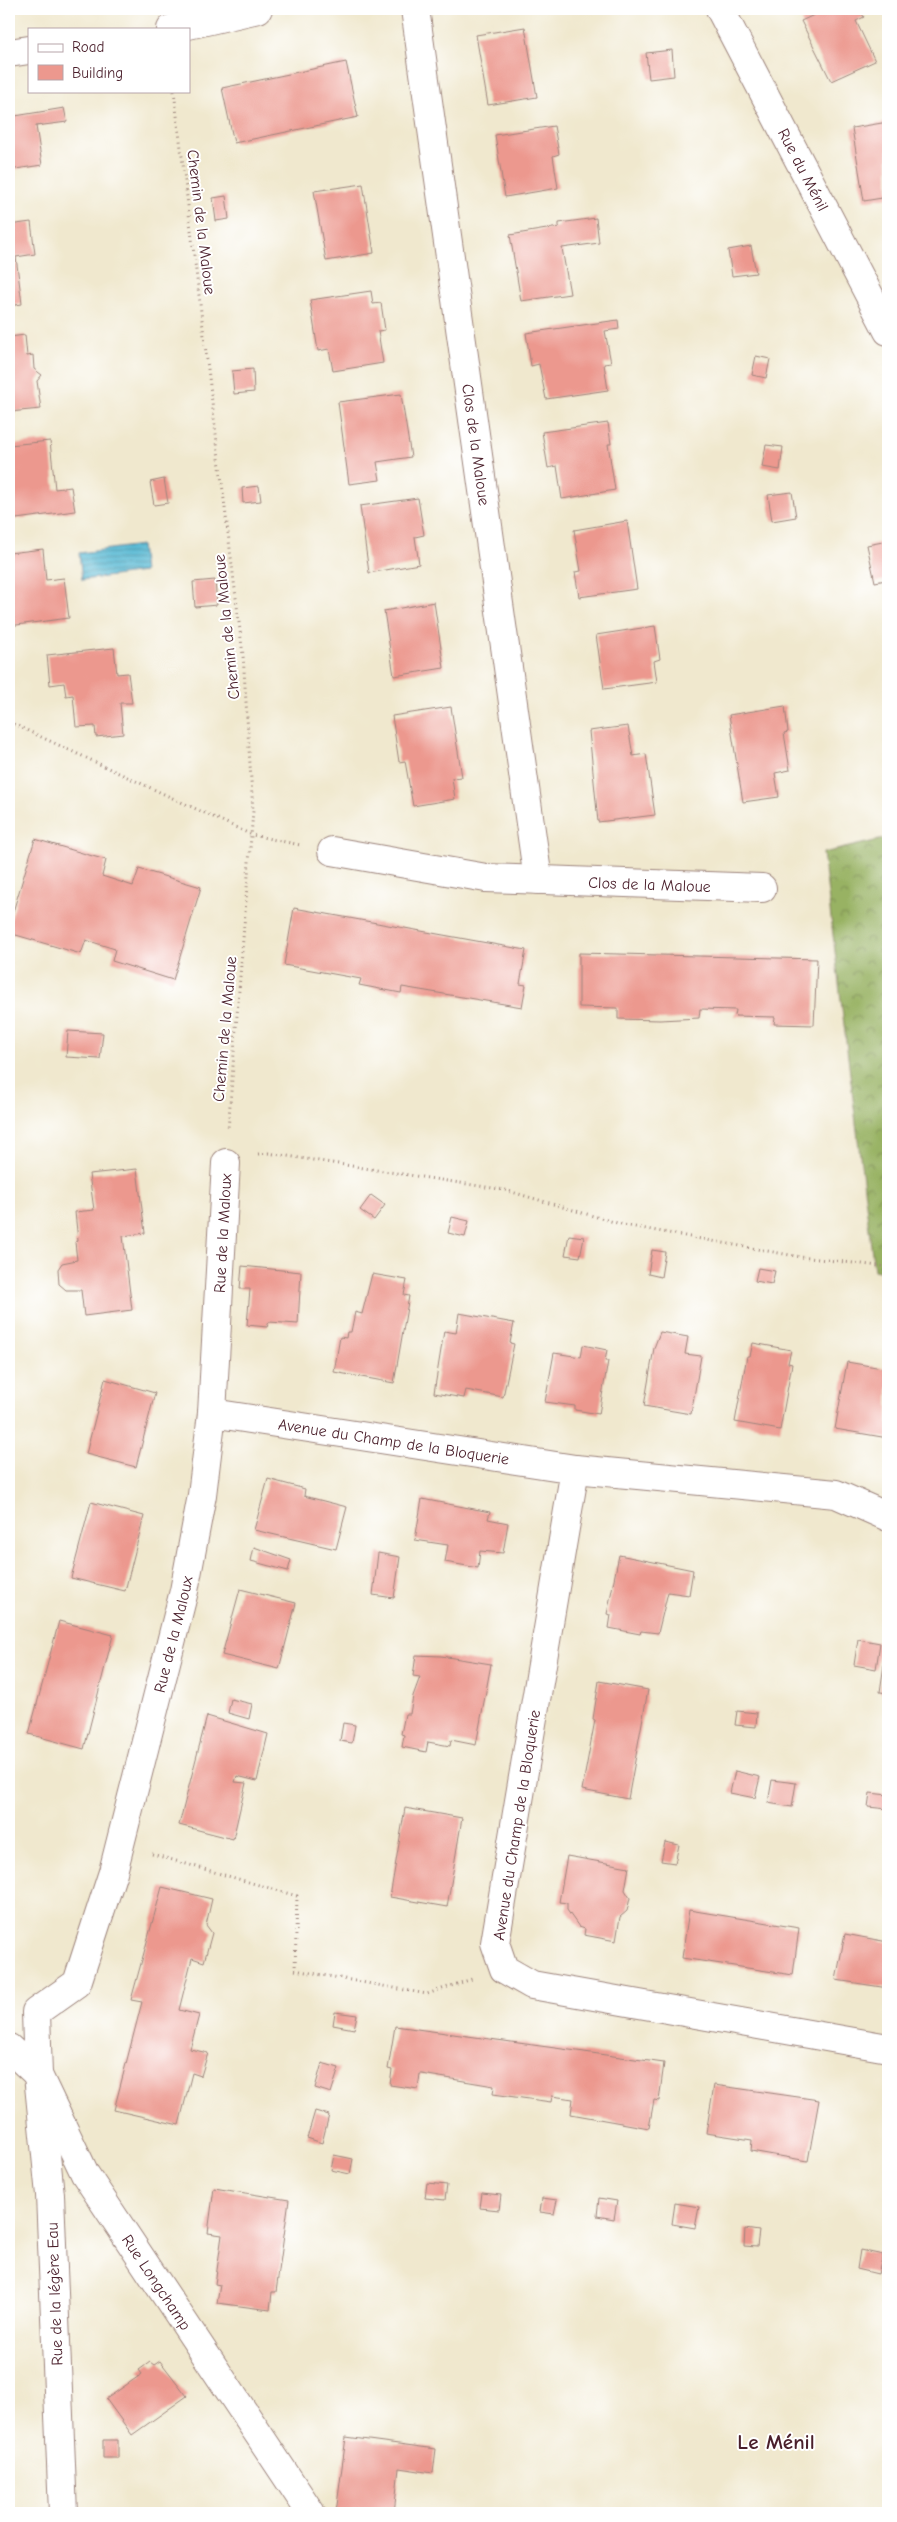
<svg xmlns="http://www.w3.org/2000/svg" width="897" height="2522" font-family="'Comic Neue',sans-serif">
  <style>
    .forest { fill: url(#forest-crowns); stroke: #716848 }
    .water { fill: url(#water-rules); stroke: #506c7f }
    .building { fill: #ec988e }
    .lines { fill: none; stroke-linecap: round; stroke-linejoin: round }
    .minor-casing { stroke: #9d847c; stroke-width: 30 }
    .path { stroke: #9d847c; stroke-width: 3; stroke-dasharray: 1 4; stroke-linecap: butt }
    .minor { stroke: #fff; stroke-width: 28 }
    .labels { text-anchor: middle; stroke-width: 4; stroke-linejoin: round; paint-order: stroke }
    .street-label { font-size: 16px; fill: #4a1f2b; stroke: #fff }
    .district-label { font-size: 21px; font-weight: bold; fill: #4a1f2b; stroke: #fff }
  </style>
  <defs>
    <pattern id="forest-crowns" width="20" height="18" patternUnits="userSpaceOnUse" patternTransform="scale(1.25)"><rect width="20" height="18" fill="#98b264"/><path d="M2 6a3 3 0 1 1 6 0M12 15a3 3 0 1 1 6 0" fill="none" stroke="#7e9053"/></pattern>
    <pattern id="water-rules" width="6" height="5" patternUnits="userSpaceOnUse" patternTransform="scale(1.25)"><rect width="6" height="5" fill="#55b8d3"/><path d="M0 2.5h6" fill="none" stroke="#4895ab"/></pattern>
  </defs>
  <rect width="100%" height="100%" fill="#fff"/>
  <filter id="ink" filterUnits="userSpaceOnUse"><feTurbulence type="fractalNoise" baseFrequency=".02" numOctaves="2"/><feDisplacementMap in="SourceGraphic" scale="10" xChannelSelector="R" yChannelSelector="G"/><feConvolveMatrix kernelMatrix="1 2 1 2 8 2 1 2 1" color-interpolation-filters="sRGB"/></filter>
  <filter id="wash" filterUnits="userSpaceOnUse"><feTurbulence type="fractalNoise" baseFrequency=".0096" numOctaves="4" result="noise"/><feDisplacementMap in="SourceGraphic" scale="20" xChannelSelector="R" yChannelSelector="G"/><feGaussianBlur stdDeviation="1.12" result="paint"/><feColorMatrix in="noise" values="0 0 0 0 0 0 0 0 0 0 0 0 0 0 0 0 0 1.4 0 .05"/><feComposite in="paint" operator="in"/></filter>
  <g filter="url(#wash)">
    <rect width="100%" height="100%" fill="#f0e8ce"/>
    <path class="forest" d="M888 838V1273L874 1270 823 853Z"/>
    <path class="water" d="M141 545 144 572 82 580 79 553Z"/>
    <g id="blocks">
      <path class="building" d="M827 9H859L864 17 856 21 875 61 831 81 801 21Z
        M525 27 537 97 488 105 476 35Z
        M672 50 674 76 649 79 646 53Z
        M346 62 358 117 234 143 222 88Z
        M64 108 67 122 36 126 42 165 9 170V117Z
        M888 122V197L864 201 852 128Z
        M554 126 559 154 553 156 558 188 505 197 495 135Z
        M363 184 374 253 326 261 314 191Z
        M226 196 229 219 216 221 213 198Z
        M596 218 599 243 562 248 570 294 521 301 510 235 559 227V223Z
        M31 222 35 254 16 257 22 304 9 306V225Z
        M751 246 756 273 732 276 728 250Z
        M371 291 373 304 381 303 385 330 378 331 383 363 333 371 329 349 318 351 310 300Z
        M618 320 619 329 605 331 611 363 604 364 608 390 546 399 539 364 531 366 526 333Z
        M25 335 27 356 33 355 34 369 42 375 37 381 41 409 9 412V337Z
        M756 356 770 359 766 378 752 375Z
        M253 369 254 392 234 394 232 371Z
        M401 394 411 457 377 462 380 480 349 484 338 402Z
        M608 423 611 444H608L615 490 562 499 557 466 548 468 542 432Z
        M50 441 55 489 71 487 75 511 9 520V445Z
        M766 445 783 447 780 470 762 467Z
        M164 479 168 503 154 505 150 482Z
        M259 486 261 501 243 503 242 488Z
        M792 492 796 517 772 521 768 495Z
        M418 498 424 535 415 537 419 564 369 573 360 506Z
        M627 521 637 589 579 597 575 572 581 571 574 530Z
        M888 541V584H887L886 580 875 582 867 545Z
        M43 549 46 580 64 578 69 618 9 626V553Z
        M215 580 217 605 195 607 193 582Z
        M434 602 444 668 394 676 384 611Z
        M655 626 660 659 654 661 657 682 604 689 596 635Z
        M114 648 117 674 128 673 132 703H120L123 734 96 737 95 726 76 727 73 695 66 696 64 683 50 685 47 655Z
        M785 706 788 732 784 733 790 770 775 773 779 797 743 802 729 715Z
        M451 707 462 777 452 778 455 799 413 806 405 761 399 762 392 716Z
        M628 726 633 756 646 754 655 815 598 822 589 731Z
        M35 839 106 860 102 876 133 886 139 869 201 887 173 980 112 961 115 949 86 940 81 954 9 933V925Z
        M294 908 526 950 520 984 526 985 522 1007 402 987 401 993 359 985 361 979 284 965Z
        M579 953 817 959 814 1025 774 1024 775 1017 735 1016 736 1010 700 1009 699 1018 660 1020 618 1019V1008L579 1007Z
        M68 1031 103 1033 100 1059 66 1057Z
        M137 1169 145 1233 123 1236 132 1310 84 1316 81 1290H66L59 1284 58 1269 62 1263 77 1260 75 1242 78 1241 75 1212 94 1210 89 1174Z
        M371 1195 385 1205 374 1220 360 1210Z
        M452 1217 469 1221 465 1237 448 1233Z
        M569 1235 584 1237 580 1257 565 1255Z
        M652 1250 665 1252 661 1277 648 1274Z
        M242 1266 301 1272 298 1324 269 1322 267 1327 247 1325 250 1289H240Z
        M758 1268 775 1271 772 1284 755 1281Z
        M372 1274 407 1280 404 1295 409 1296 394 1383 334 1372 340 1337 346 1338 347 1332H351L355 1312 362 1314Z
        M459 1313 514 1323 510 1343 514 1344 503 1397 466 1390 464 1398 434 1393 444 1331 456 1333Z
        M660 1332 688 1337 685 1354 701 1356 691 1414 644 1406 654 1348Z
        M753 1343 791 1350 788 1363 792 1364 780 1430 735 1422 747 1356H750Z
        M583 1345 607 1350 605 1361H608L599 1414 575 1410V1406L545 1402 554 1353 581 1357Z
        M847 1362 888 1369V1438L835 1429Z
        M105 1379 155 1393 136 1467 86 1454Z
        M268 1479 305 1489 304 1496 347 1507 336 1549 254 1530Z
        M422 1499 490 1512 488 1519 508 1523 503 1553 480 1551 478 1568 445 1562 448 1545 415 1540Z
        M91 1502 144 1516 125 1591 71 1578Z
        M254 1547 291 1560 288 1571 251 1561Z
        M378 1553 400 1557 394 1598 373 1595Z
        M619 1555 693 1570 689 1595 668 1592 658 1633 641 1631 640 1634 609 1628 611 1615 607 1614Z
        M240 1589 296 1603 279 1669 222 1655Z
        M59 1621 113 1635 84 1749 29 1734Z
        M858 1639 880 1643 876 1669 854 1665Z
        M887 1644H888V1693L880 1692Z
        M416 1655 441 1656 491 1664 476 1745 451 1740 450 1746 428 1742 426 1752 402 1747 404 1735 401 1734 405 1714H410L413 1696 420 1677 413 1676Z
        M599 1681 648 1690 628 1799 582 1790 595 1720 593 1719Z
        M231 1699 252 1704 249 1719 228 1713Z
        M737 1711 757 1713 756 1727 735 1725Z
        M207 1716 268 1734 257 1781 237 1776 235 1782 246 1783 233 1839 179 1825Z
        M343 1723 355 1725 352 1743 340 1741Z
        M735 1771 760 1777 755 1798 730 1793Z
        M772 1780 796 1783 792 1807 768 1803Z
        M870 1793 888 1795V1809L868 1807Z
        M405 1808 462 1818 447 1907 390 1897Z
        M665 1842 679 1845 675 1863 661 1861Z
        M567 1856 629 1867 625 1890 630 1898 627 1911 620 1917 616 1941 584 1935 585 1929 579 1927 567 1910V1903L559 1902Z
        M162 1887 212 1899 206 1925 212 1933 204 1962 192 1958 179 2010 199 2015 190 2049 208 2053 201 2076 192 2073 179 2125 114 2110 142 2002 131 2000Z
        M689 1910 799 1928 793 1975 682 1958Z
        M845 1934 888 1942V1988L836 1980Z
        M335 2012 357 2015 354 2029 333 2025Z
        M395 2026 664 2063 659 2101 654 2100 649 2128 571 2114 573 2099 552 2096 551 2102 493 2094 494 2086 422 2074H420L418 2089 390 2085 392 2070 388 2069Z
        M322 2063 339 2068 331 2093 315 2088Z
        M714 2085 819 2100 808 2161 751 2151 752 2140 706 2133Z
        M315 2111 329 2115 322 2143 307 2138Z
        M334 2155 353 2159 350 2174 331 2170Z
        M427 2183 447 2185 445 2200 425 2198Z
        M214 2188 289 2200 276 2292H272L270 2310 217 2303 220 2285 215 2284 222 2235 208 2233Z
        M482 2193 501 2195 499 2210 480 2208Z
        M542 2198 557 2200 554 2214 540 2212Z
        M599 2198 617 2201 614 2219 597 2216Z
        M675 2203 699 2207 695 2228 672 2224Z
        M745 2229 759 2231 757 2247 744 2246Z
        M860 2250 883 2255 878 2274 857 2269Z
        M160 2361 187 2396 132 2435 106 2399 142 2374 139 2370 150 2362 154 2365Z
        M346 2437 436 2449 433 2473 399 2468 394 2513H336Z
        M103 2440H118V2458H103Z"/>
    </g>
  </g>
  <g filter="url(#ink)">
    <use href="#blocks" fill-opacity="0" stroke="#9d847c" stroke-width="1"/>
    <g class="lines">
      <g class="minor-casing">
        <g id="minor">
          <path id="s1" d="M415 9 538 880"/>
          <path id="s2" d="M720 9 888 331"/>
          <path d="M171 29 258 9"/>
          <path d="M9 53 29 50"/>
          <path id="s3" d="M332 851 486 878 762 888"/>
          <path id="s4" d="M212 1413 575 1469 836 1494 888 1517"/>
          <path d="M575 1469 495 1943 504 1969 532 1985 888 2048"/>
          <path id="s5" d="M9 2048 38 2075 85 2174 311 2513"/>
          <path id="s6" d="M63 2513 50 2195 38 2075 36 2012 77 1983 113 1872 184 1591 202 1495 212 1413 226 1163"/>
        </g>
      </g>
      <path class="path" d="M174 91 243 655 253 811 228 1130
        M9 722 252 835 300 845
        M258 1154 268 1153 505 1190 624 1225 801 1257 888 1267
        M152 1854 297 1896 295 1970 427 1994 472 1979"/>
      <use href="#minor" class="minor"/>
    </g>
  </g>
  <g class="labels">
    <g class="street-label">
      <text dy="6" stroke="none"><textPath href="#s2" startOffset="181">Rue du Ménil</textPath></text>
      <text transform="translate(202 222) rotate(83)" y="6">Chemin de la Maloue</text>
      <text dy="6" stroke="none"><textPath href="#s1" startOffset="440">Clos de la Maloue</textPath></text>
      <text transform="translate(226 627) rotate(-96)" y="6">Chemin de la Maloue</text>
      <text dy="6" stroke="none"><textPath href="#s3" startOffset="320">Clos de la Maloue</textPath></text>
      <text transform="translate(224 1029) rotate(-85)" y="6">Chemin de la Maloue</text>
      <text dy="6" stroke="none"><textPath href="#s6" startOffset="1319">Rue de la Maloux</textPath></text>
      <text dy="6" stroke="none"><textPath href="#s4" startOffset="184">Avenue du Champ de la Bloquerie</textPath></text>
      <text dy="6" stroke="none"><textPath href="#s6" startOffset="914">Rue de la Maloux</textPath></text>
      <text transform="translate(516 1825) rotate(-81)" y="6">Avenue du Champ de la Bloquerie</text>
      <text dy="6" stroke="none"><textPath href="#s5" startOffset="279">Rue Longchamp</textPath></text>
      <text transform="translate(54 2294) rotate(-92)" y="6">Rue de la légère Eau</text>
    </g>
    <g class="district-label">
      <text x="776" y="2449">Le Ménil</text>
    </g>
  </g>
  <rect width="897" height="2522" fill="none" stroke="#fff" stroke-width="30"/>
  <rect x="28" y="28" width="162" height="65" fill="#ffffff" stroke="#b7a5aa"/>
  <rect x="38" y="44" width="25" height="8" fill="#ffffff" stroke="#b7a5aa"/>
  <text x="72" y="52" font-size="15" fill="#4a1f2b">Road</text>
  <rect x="38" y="65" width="25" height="15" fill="#ec988e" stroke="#b7a5aa"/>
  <text x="72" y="78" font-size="15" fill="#4a1f2b">Building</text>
</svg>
